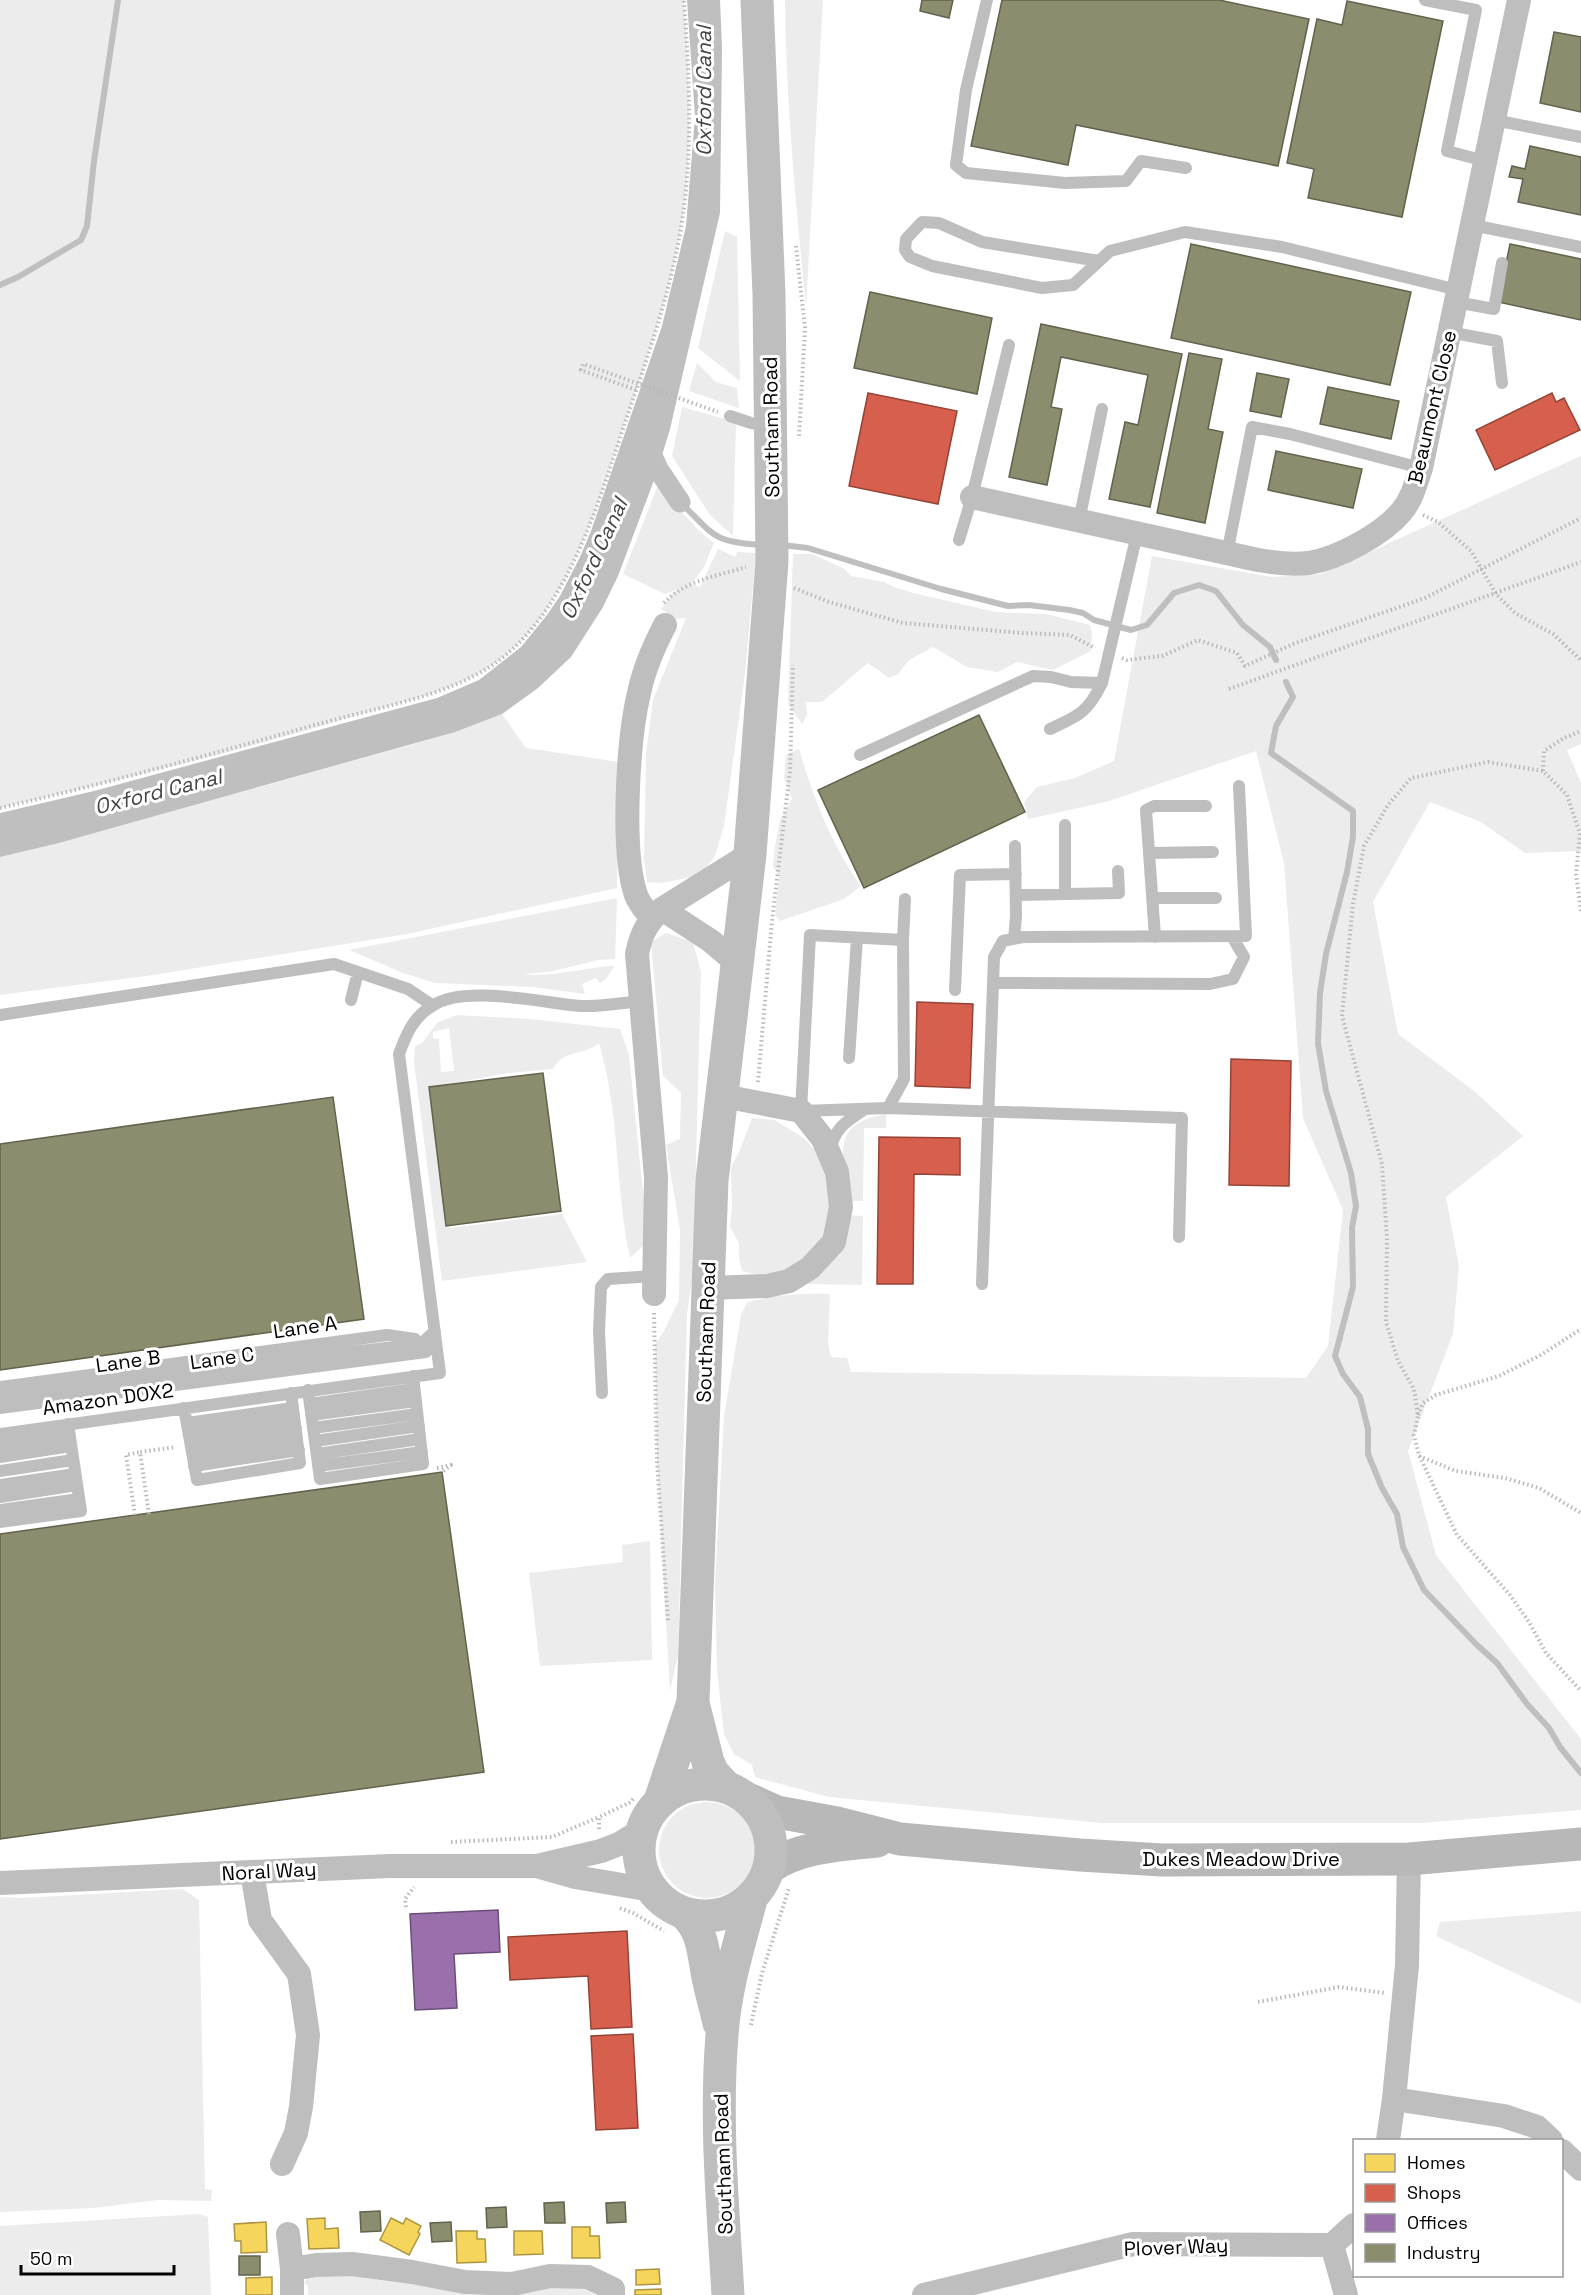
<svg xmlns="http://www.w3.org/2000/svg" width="1581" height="2295" font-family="'Space Grotesk',sans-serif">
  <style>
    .green { fill: #ececec; fill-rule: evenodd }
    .water { fill: #bfbfbf }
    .homes { fill: #f6d55c; stroke: #ac9540; stroke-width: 1.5 }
    .shops { fill: #d6604d; stroke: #964336; stroke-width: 1.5 }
    .offices { fill: #9970ab; stroke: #6b4e78; stroke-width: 1.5 }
    .industry { fill: #8c8c6e; stroke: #62624d; stroke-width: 1.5 }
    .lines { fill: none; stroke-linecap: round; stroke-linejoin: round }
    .stream { stroke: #bfbfbf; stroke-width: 6 }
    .canal { stroke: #bfbfbf; stroke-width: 21 }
    .path { stroke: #b9b9b9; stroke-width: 4; stroke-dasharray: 1.5 3; stroke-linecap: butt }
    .lane { stroke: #bebebe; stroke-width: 12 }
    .street { stroke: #bebebe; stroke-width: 24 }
    .secondary { stroke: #b8b8b8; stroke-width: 33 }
    .highway { stroke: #bebebe; stroke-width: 33 }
    .labels { text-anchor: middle; stroke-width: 6; stroke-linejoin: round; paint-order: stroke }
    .street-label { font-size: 20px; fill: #000; stroke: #fff }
    .water-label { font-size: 21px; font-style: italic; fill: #444; stroke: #fff }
  </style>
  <rect width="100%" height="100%" fill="#fff"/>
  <path class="green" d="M0 0H684C689 71 693 144 683 215 673 284 650 351 627 417 599 500 568 616 491 666 452 692 402 702 358 715 240 751 120 780 0 808Z
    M785 0H823L806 308C796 205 786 103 785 0Z
    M725 231 737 237 740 381 698 348Z
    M697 363 716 382 737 388 739 408 689 391Z
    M682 407 736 422 733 536 710 515 672 456Z
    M1581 456V744L1567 750 1581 783V851L1525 853 1481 822 1430 802 1373 902 1398 1034 1474 1091 1523 1136 1446 1197 1459 1267 1453 1334 1408 1451 1436 1555 1581 1739V1810L1421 1823H1102L829 1797 755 1777 752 1765 734 1754 724 1734 717 1670 715 1582 724 1416 741 1315 747 1302C775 1295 801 1293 830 1294L828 1343 831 1357 847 1358 851 1372 1306 1378 1328 1346 1343 1210 1303 1118 1284 863 1256 751 1106 802 1028 819 1024 802 1037 787 1075 778 1114 761 1152 556 1272 577 1321 574Z
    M660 480C676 506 690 524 714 543L703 569 691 584 700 587 718 549 736 557 737 552 756 553 745 674 724 826 715 856 701 875 662 883 647 882 644 859 646 754 653 700 686 618 677 619 661 609 674 592 683 587 665 594 623 574Z
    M793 554H812L843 568 851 576 884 582 894 587 913 593 996 612 1046 614 1090 625 1092 632 1091 651 1053 670 1017 662 998 672 967 667 933 647 909 660 898 674 889 678 868 663 822 702H806L807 715 802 724 788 704Z
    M502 714 526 748 619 762 617 888 407 934 153 975 0 995V857L59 843 425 741Z
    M799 749C813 796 832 847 861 886L844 899 780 921 775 915 779 877 773 866 775 846 780 820 792 799 784 778 786 755Z
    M617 898 615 959 598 960 549 972 523 974C553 978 584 967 615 966L605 980 600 983 596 978 582 984 585 994 533 987 435 983 403 973 349 950Z
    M666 933 693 942 701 972 693 1274 687 1314 678 1655 670 1691 657 1461 655 1344 663 1333 679 1300 680 1230 666 1145 680 1139 681 1093 663 1076 651 942Z
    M457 1015 530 1019 620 1029 629 1055 648 1241 630 1258C615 1187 620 1113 599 1043 582 1057 565 1048 553 1069L501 1074 429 1088 449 1228 562 1214 587 1262 442 1281 414 1062 415 1046 422 1043 437 1023ZM449 1028 454 1071 441 1072 439 1039 433 1038V1032Z
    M886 1114V1128H864L863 1201H848L839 1158C845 1152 842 1147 845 1139 851 1122 870 1117 886 1114Z
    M752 1118 775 1120 805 1139 818 1154 831 1191 826 1231 813 1252 782 1273 754 1274 742 1271 739 1258V1243L730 1227 732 1206 731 1167 740 1150Z
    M848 1215 863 1216 862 1285 809 1284V1279Z
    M650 1541 652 1660 540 1666 529 1573 623 1562 622 1545Z
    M659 1850a48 48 0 1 1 96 0a48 48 0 1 1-96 0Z
    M183 1889 199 1900 205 2189 212 2190 211 2201 158 2200 93 2208 0 2212V1897L21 1898Z
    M1581 1911V2004L1436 1936 1440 1922Z
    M199 2214 208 2217 211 2295H0V2226Z
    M363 2272 364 2278 432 2287 470 2295H308V2286L304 2283 308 2276Z
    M585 2284 595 2295H501L557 2285Z"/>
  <path class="water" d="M687 0H720L722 47 720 213 670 429 656 475 618 576 603 607 571 657 538 688 502 714 455 732 59 843 0 857V813L94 791 437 698 479 680 521 647 547 615 560 596 580 557 591 531 662 326 686 226 695 117Z"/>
  <path class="homes" d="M325 2218V2229L338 2228 339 2248 309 2249 307 2219Z
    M391 2218 403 2224 406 2218 421 2226 418 2232 420 2234 409 2255 380 2240Z
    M266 2222 267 2252 241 2253V2241H235L234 2224Z
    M572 2227H590V2236H599L600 2258H572Z
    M456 2231H477V2239H485L486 2262 457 2263Z
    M514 2231H542L543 2254 514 2255Z
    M659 2269 660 2284 636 2285V2270Z
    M272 2277V2295H246V2278Z
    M661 2289V2295H635V2290Z"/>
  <path class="shops" d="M868 393 957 411 938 504 849 486Z
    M1552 393 1556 402 1564 398 1580 430 1495 470 1476 430Z
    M917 1002 973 1004 970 1088 915 1086Z
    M1231 1059 1291 1061 1289 1186 1229 1185Z
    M879 1137 960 1138V1175L914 1174 913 1284H877Z
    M627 1931 632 2027 591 2029 588 1976 510 1980 508 1937Z
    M633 2034 638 2128 596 2130 591 2036Z"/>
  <path class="offices" d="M498 1910 500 1952 454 1954 457 2008 415 2010 410 1914Z"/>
  <path class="industry" d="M922 0H953L949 18 920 11Z
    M1002 0H1219L1309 19 1278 166 1076 125 1068 165 971 146Z
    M1347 1 1443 21 1402 217 1308 198 1314 169 1287 163 1317 19 1342 25Z
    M1554 32 1581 37V112L1540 103Z
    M1530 146 1581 157V215L1518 202 1523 179 1509 177 1512 166 1525 169Z
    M1191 244 1411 292 1390 385 1171 338Z
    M1510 244 1581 259V320L1498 302Z
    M870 292 992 318 977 394 854 368Z
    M1041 324 1182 354 1150 507 1109 499 1125 422 1138 425 1148 375 1061 357 1051 407 1062 409 1047 485 1009 477Z
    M1189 353 1222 359 1208 429 1223 432 1205 523 1157 513Z
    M1257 373 1289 379 1281 417 1250 411Z
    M1328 387 1399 401 1391 439 1320 424Z
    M1276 451 1362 469 1353 508 1268 490Z
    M979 715 1025 812 864 888 818 790Z
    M543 1073 561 1211 446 1226 429 1087Z
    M333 1097 364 1319 0 1370V1144Z
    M442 1472 484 1772 0 1839V1534Z
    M564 2202 565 2223H545L544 2203Z
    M625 2202 626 2222 607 2223 606 2203Z
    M506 2207 507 2227 487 2228 486 2208Z
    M380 2211 381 2231 361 2232 360 2212Z
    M451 2222 452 2241 432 2242 430 2223Z
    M239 2256H260V2275H239Z"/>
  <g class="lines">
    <path class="stream" d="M0 285 18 277 81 240 87 226 94 161 118 0
      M680 502C715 536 712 542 763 545
      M782 545 808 548 941 589 1008 606 1029 605 1069 610 1083 613 1094 620 1131 630 1147 625 1174 593 1199 585 1216 591 1243 625 1270 647 1276 660
      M1286 682 1293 697 1276 726 1271 753 1353 811V837L1347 872 1326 954 1320 993 1318 1043 1326 1091 1351 1173 1356 1206 1352 1228 1353 1287 1335 1356 1343 1374 1360 1397 1368 1429V1454L1382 1488 1397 1514 1403 1547 1424 1590 1477 1645 1497 1663 1527 1704 1549 1728 1560 1747 1581 1773"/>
    <path class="canal" d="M646 443 658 469 680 502"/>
    <path class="path" d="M796 246 805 328 799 436
      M636 390 581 370 583 364 718 412
      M1423 515 1438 522 1471 551 1496 594 1515 613 1553 634 1581 660
      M794 588 829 602 903 623 1022 633 1070 635 1095 648
      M664 603C685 580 718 576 746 567
      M1122 658 1127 660 1162 656 1198 640 1237 653 1245 666 1293 644 1425 598 1581 518
      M1229 689 1581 562
      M1543 771 1544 751 1564 738 1581 731
      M0 808C108 783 215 753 322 723 375 708 444 697 491 666 568 615 599 500 627 417 650 351 673 284 683 215 693 144 689 71 684 0
      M1581 911 1576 874 1580 834 1567 795 1543 771 1488 762 1411 778 1388 805 1364 846 1353 904 1342 1016 1382 1164 1387 1239 1386 1322 1398 1361 1414 1389 1418 1416 1414 1435 1419 1455 1457 1535 1510 1595 1529 1622 1546 1653 1581 1691
      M758 1082 772 921 790 771 793 665
      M654 1313 657 1461 668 1623
      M1418 1415 1423 1403 1436 1395 1499 1376 1541 1355 1581 1329
      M1419 1456 1456 1471 1505 1478 1539 1488 1581 1513
      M437 1468 451 1465 442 1472
      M149 1514 140 1452 176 1447
      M135 1515 126 1455 140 1452
      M599 1829V1817L631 1802 634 1798
      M451 1842 552 1837 599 1817
      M406 1907 405 1899 414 1887
      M620 1908 633 1913 664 1931
      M1258 2002 1339 1987 1385 1993
      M751 2025 762 1973 789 1888"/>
    <path class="lane" d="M987 0 966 90 956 165 966 173 1065 183 1126 181 1141 161 1186 168
      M1425 0 1476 10 1447 151 1485 161
      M1494 120 1581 137
      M1472 225 1581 247
      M1099 261 982 242 939 223 922 222 906 239 905 250 910 257 932 266 1042 288 1073 285 1110 251 1185 232 1282 247 1458 290
      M1456 302 1494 309 1502 263
      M1449 332 1497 341 1502 383
      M730 416 751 423 770 427
      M1079 521 1102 409
      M959 540 972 497 1009 345
      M1227 554 1252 427 1290 434 1421 468
      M1050 729C1079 716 1088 712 1102 683L1137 534
      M860 755 1033 676 1051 677 1071 682 1102 683
      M1150 853 1213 852
      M1065 894V825
      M1016 895 1119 893 1118 871
      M1153 898H1216
      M1155 937 1146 810 1154 806H1206
      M1014 939 1016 916 1015 846
      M903 940 905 899
      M993 983 1210 984 1233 979 1244 957 1233 938
      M955 990 960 875 1016 874
      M351 1000 358 972
      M0 1015 334 964 408 989 432 1005
      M849 1058 857 938
      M888 1108 904 1079 903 940 810 935 801 1111 888 1108 1182 1118 1179 1237
      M830 1151C835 1127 846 1122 865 1109
      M982 1284 994 957 1003 941 1023 937 1246 936 1239 786
      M0 1387 387 1335 415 1339
      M308 1390 320 1479 423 1464 413 1376
      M602 1393 599 1331 601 1287 608 1279 654 1276
      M0 1399 317 1356 421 1344 433 1333
      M310 1404 414 1389
      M0 1408 426 1352 435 1332
      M184 1408 197 1480 300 1463 291 1393
      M311 1415 416 1401
      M187 1423 293 1408
      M313 1428 417 1414
      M189 1433 294 1418
      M0 1434 440 1373 399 1054C406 1035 413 1017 432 1006 465 984 542 1003 581 1006 601 1007 621 1003 641 1001
      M315 1441 419 1426
      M191 1444 296 1428
      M0 1446 69 1436
      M317 1454 420 1439
      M193 1456 297 1439
      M0 1457 71 1446
      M194 1466 299 1450
      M318 1466 422 1452
      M0 1471 73 1460
      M0 1485 75 1474
      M0 1497 77 1485
      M0 1510 79 1499
      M0 1522 81 1511 68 1424"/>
    <path class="street" d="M972 497 1258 560C1275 563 1292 565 1309 563 1339 558 1383 534 1402 511 1412 499 1416 483 1421 468L1519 0
      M662 909 711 941 738 964
      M652 918C646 911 639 904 636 895 621 851 628 739 639 693 644 669 654 646 665 625
      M708 1288 767 1286 789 1281 810 1268 834 1242 841 1207 837 1172 823 1139 801 1111 723 1096
      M654 1294 656 1177 637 954C641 934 647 922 662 909L750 854
      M540 1867 575 1877 652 1890
      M252 1872 260 1920 299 1974 308 2035 301 2107 296 2133 282 2164
      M0 1883 390 1866H537L601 1851 619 1844 642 1830
      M1394 2099 1504 2116 1537 2127 1551 2140
      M1388 2140 1394 2099 1407 1965 1409 1859
      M1562 2151 1581 2169
      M288 2234 292 2269
      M1332 2245 1346 2295
      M292 2295V2269L316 2265 352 2264 412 2272 465 2282 512 2284 550 2276 588 2277 613 2289V2295
      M924 2295 1133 2244 1332 2245 1354 2225"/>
    <path class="secondary" d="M748 1799 777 1812 837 1823 900 1839 1080 1855 1162 1860 1409 1859 1581 1844
      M770 1867C801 1846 841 1845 877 1841"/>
    <path class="highway" d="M693 1703 708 1762 713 1773 726 1787
      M639 1850a66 66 0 1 1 132 0a66 66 0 1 1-132 0Z
      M660 1801 693 1702 712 1180 750 854 772 561 769 294 757 0
      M684 1913C705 1932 703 1956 709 1982 712 1996 716 2009 719 2023
      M728 2295C723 2209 715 2121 722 2035 725 1988 740 1941 752 1896"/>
  </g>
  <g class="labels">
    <g class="street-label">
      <text transform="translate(1432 407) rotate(-77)" y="7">Beaumont Close</text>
      <text transform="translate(771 427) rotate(-91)" y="7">Southam Road</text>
      <text transform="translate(305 1327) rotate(-8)" y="7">Lane A</text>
      <text transform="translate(706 1332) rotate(-88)" y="7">Southam Road</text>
      <text transform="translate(222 1358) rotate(-8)" y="7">Lane C</text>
      <text transform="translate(128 1361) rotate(-8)" y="7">Lane B</text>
      <text transform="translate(108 1399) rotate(-8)" y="7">Amazon DOX2</text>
      <text x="1241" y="1866">Dukes Meadow Drive</text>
      <text transform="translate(269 1871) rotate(-3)" y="7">Noral Way</text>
      <text transform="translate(723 2164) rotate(-92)" y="7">Southam Road</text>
      <text transform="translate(1176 2247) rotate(-2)" y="7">Plover Way</text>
    </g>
    <g class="water-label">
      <text transform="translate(704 91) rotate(-90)" y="7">Oxford Canal</text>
      <text transform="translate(594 559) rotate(-65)" y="7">Oxford Canal</text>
      <text transform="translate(158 792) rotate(-14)" y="7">Oxford Canal</text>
    </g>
  </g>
  <rect x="1353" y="2139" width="210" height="138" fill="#ffffff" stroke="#999999" stroke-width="1.5"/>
  <rect x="1365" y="2154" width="30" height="18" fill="#f6d55c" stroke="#999999" stroke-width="1.5"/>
  <text x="1407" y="2169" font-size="18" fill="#000000">Homes</text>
  <rect x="1365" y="2184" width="30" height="18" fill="#d6604d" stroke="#999999" stroke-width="1.5"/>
  <text x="1407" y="2199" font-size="18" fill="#000000">Shops</text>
  <rect x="1365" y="2214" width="30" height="18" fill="#9970ab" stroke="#999999" stroke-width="1.5"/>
  <text x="1407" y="2229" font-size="18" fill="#000000">Offices</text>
  <rect x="1365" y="2244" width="30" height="18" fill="#8c8c6e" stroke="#999999" stroke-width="1.5"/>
  <text x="1407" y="2259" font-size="18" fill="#000000">Industry</text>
  <path d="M21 2265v9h153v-9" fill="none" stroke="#000000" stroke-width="3"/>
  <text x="30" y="2265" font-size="18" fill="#000000" stroke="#ffffff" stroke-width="4.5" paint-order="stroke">50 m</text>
</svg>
